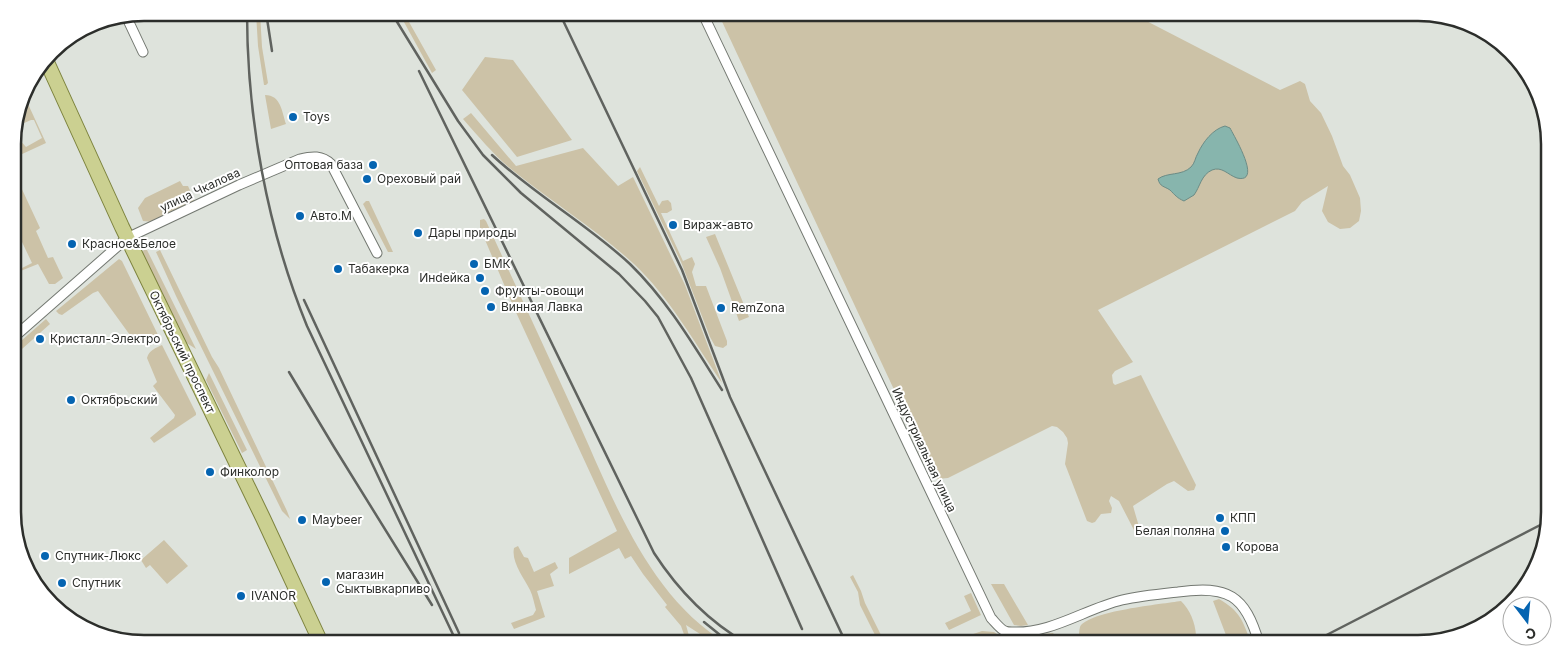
<svg xmlns="http://www.w3.org/2000/svg" width="1562" height="656" font-family="Inter,sans-serif">
  <style>
    .green { fill: #ccc2a7 }
    .water { fill: #87b5ad; stroke: #6c8c86 }
    .lines { fill: none; stroke-linecap: round; stroke-linejoin: round }
    .street-casing { stroke: #737871; stroke-width: 11 }
    .primary-casing { stroke: #7d833e; stroke-width: 16 }
    .street { stroke: #fff; stroke-width: 9 }
    .primary { stroke: #cbd091; stroke-width: 14 }
    .rail { stroke: #60635f; stroke-width: 2.5 }
    .poi-dot { fill: #0564b1; stroke: #fff; stroke-width: 2 }
    .labels { text-anchor: middle; stroke-width: 4; stroke-linejoin: round; paint-order: stroke }
    .poi-label { font-size: 12px; fill: #2c2e2b; stroke: #fff; text-anchor: start }
    .street-label { font-size: 12px; fill: #2c2e2b; stroke: #fff }
    .rim { fill: none; stroke: #2c2e2b; stroke-width: 2.5 }
  </style>
  <rect width="100%" height="100%" fill="#dee3dc"/>
  <path class="green" d="M256 13H260L262 47 268 83 266 85H264L258 46Z
    M399 13H404L436 70 432 73Z
    M718 13H1131L1280 90 1300 81 1305 84 1310 101 1321 113 1332 136 1343 166 1350 175 1360 198 1361 211 1359 221 1350 228 1340 229 1328 222 1322 211 1328 186 1302 202 1295 211 1098 310 1133 362 1115 371 1112 375 1113 383 1115 385 1141 375 1196 485 1194 490 1188 491 1174 481 1167 484 1133 506 1140 530V534L1137 535 1135 532 1119 501 1111 496 1109 501 1112 508 1111 513 1101 514 1095 522 1092 523 1087 521 1065 464 1068 443 1067 438 1063 432 1057 427 1052 426 948 478 937 479 933 473Z
    M485 57 513 60 572 140 517 157 462 90Z
    M265 95C281 95 282 112 286 124L271 129Z
    M28 104 46 143 20 155 22 160 17 162 13 154V138L19 139 26 147 42 138 34 120H31L15 127 20 108Z
    M471 113 516 166 583 148 618 186 633 177 685 285 722 383C694 342 670 298 634 264 597 230 555 204 516 173 496 158 480 138 463 119Z
    M640 167 659 206 662 201 668 200 671 203 672 210 667 213H661L683 261 692 257 695 264 692 272 696 286H706L727 341V345L723 348 715 346 710 337 681 262 637 171Z
    M13 170 40 228 36 231 48 258 53 257 63 278 55 284H49L38 264 13 274V270L14 272 32 263 13 223Z
    M180 181 183 186H188L194 199V203L153 222 143 221 138 208 145 198Z
    M366 201H369L393 252H388L363 204Z
    M484 219 486 221C515 284 544 347 573 410 610 491 646 595 726 643H714L686 625 691 643H687L681 626 665 607 667 605 643 574 631 556 625 559 619 548 569 574V558L617 531 514 308 480 228V220Z
    M715 234 749 317 739 321 720 268 706 237Z
    M145 249 147 250 196 349 185 342 142 252Z
    M160 250 212 357 219 368 287 511 290 519 282 511 176 296 156 252Z
    M119 259 122 261 159 337 141 345 135 342 98 291 93 293 62 315 59 314 56 311Z
    M46 319 50 324 13 357V348Z
    M162 345 196 413V415L154 443 150 438 174 418 175 415 153 386 157 382 147 358C149 350 156 348 162 345Z
    M209 373 247 450 242 453 206 380Z
    M164 540 188 566 167 584 150 565 146 568 141 560Z
    M518 546 524 557 528 558 534 572 555 562 558 568 550 574 554 586 537 591 545 617 514 629 511 623 533 615 536 610C534 603 533 596 530 590 524 578 511 562 514 548Z
    M853 575 861 591 865 603 885 643H879L860 605 858 592 850 577Z
    M991 584H1004L1028 625 1021 626 1014 625Z
    M971 593 981 615 949 630 945 623 971 611 964 596Z
    M1219 599C1240 611 1243 621 1251 643H1229L1213 601Z
    M1181 601C1190 610 1195 622 1196 635L1186 637 1176 643H947L982 631 994 632 1003 638 1053 633 1059 640 1079 639C1079 636 1079 630 1080 627 1088 611 1163 604 1181 601Z"/>
  <path class="water" d="M1225 126 1230 128C1234 136 1263 184 1237 178 1228 175 1222 166 1212 170 1201 175 1200 187 1194 195 1191 197 1187 199 1184 201 1177 198 1175 195 1170 190 1164 186 1160 187 1158 179 1167 172 1182 176 1191 167 1195 163 1195 158 1198 153 1203 142 1213 129 1225 126Z"/>
  <g class="lines">
    <g class="street-casing">
      <path id="street" d="M702 12 991 618C995 622 1000 629 1005 631 1007 632 1010 632 1012 632 1051 634 1085 609 1122 600 1140 596 1160 594 1178 592 1228 585 1245 595 1259 643
        M126 16 143 52
        M13 338 127 238 239 185 300 159C312 156 322 155 331 164L377 253"/>
    </g>
    <g class="primary-casing">
      <path id="primary" d="M46 60 122 227 263 518 321 643"/>
    </g>
    <use href="#street" class="street"/>
    <use href="#primary" class="primary"/>
    <path class="rail" d="M247 12C247 118 267 228 307 326L457 643
      M266 12 272 51
      M391 12 458 121 483 155 521 193 619 274 645 301 658 317 691 378 802 629
      M559 12 682 270 730 397 846 643
      M419 71 654 553C678 590 708 621 746 643
      M492 155C535 195 587 224 630 264 668 301 694 346 722 390
      M304 300 459 633
      M289 372 334 447 432 605
      M704 622 730 643
      M1311 643 1548 521"/>
  </g>
  <g class="poi-dot">
    <circle cx="293" cy="117" r="5"/>
    <circle cx="373" cy="165" r="5"/>
    <circle cx="367" cy="179" r="5"/>
    <circle cx="300" cy="216" r="5"/>
    <circle cx="673" cy="225" r="5"/>
    <circle cx="418" cy="233" r="5"/>
    <circle cx="72" cy="244" r="5"/>
    <circle cx="474" cy="264" r="5"/>
    <circle cx="338" cy="269" r="5"/>
    <circle cx="480" cy="278" r="5"/>
    <circle cx="485" cy="291" r="5"/>
    <circle cx="491" cy="307" r="5"/>
    <circle cx="721" cy="308" r="5"/>
    <circle cx="40" cy="339" r="5"/>
    <circle cx="71" cy="400" r="5"/>
    <circle cx="210" cy="472" r="5"/>
    <circle cx="1220" cy="518" r="5"/>
    <circle cx="302" cy="520" r="5"/>
    <circle cx="1225" cy="531" r="5"/>
    <circle cx="1226" cy="547" r="5"/>
    <circle cx="45" cy="556" r="5"/>
    <circle cx="326" cy="582" r="5"/>
    <circle cx="62" cy="583" r="5"/>
    <circle cx="241" cy="596" r="5"/>
  </g>
  <g class="labels">
    <g class="poi-label">
      <text x="303" y="121">Toys</text>
      <text x="363" y="169" text-anchor="end">Оптовая база</text>
      <text x="377" y="183">Ореховый рай</text>
      <text x="310" y="220">Авто.М</text>
      <text x="683" y="229">Вираж-авто</text>
      <text x="428" y="237">Дары природы</text>
      <text x="82" y="248">Красное&amp;Белое</text>
      <text x="484" y="268">БМК</text>
      <text x="348" y="273">Табакерка</text>
      <text x="470" y="282" text-anchor="end">Инdейка</text>
      <text x="495" y="295">Фрукты-овощи</text>
      <text x="501" y="311">Винная Лавка</text>
      <text x="731" y="312">RemZona</text>
      <text x="50" y="343">Кристалл-Электро</text>
      <text x="81" y="404">Октябрьский</text>
      <text x="220" y="476">Финколор</text>
      <text x="1230" y="522">КПП</text>
      <text x="312" y="524">Maybeer</text>
      <text x="1215" y="535" text-anchor="end">Белая поляна</text>
      <text x="1236" y="551">Корова</text>
      <text x="55" y="560">Спутник-Люкс</text>
      <text x="336" y="579">магазин<tspan x="336" dy="14">Сыктывкарпиво</tspan></text>
      <text x="72" y="587">Спутник</text>
      <text x="251" y="600">IVANOR</text>
    </g>
    <g class="street-label">
      <text transform="translate(200 190) rotate(-25)" y="4">улица Чкалова</text>
      <text transform="translate(182 352) rotate(64)" y="4">Октябрьский проспект</text>
      <text transform="translate(924 450) rotate(65)" y="4">Индустриальная улица</text>
    </g>
  </g>
  <path d="M0 0H1562V656H0ZM144 21H1418A123 123 0 0 1 1541 144V512A123 123 0 0 1 1418 635H144A123 123 0 0 1 21 512V144A123 123 0 0 1 144 21Z" fill="#fff" fill-rule="evenodd"/>
  <path class="rim" d="M144 21H1418A123 123 0 0 1 1541 144V512A123 123 0 0 1 1418 635H144A123 123 0 0 1 21 512V144A123 123 0 0 1 144 21Z"/>
  <g transform="translate(1527 621) rotate(164)"><circle r="24" fill="#ffffff" stroke="#ababaa"/>
  <path d="M0-4L9 19L0 12L-9 19Z" fill="#0564b1"/>
  <text y="-8" font-size="14" font-weight="bold" text-anchor="middle" fill="#2c2e2b">С</text>
  </g>
</svg>
